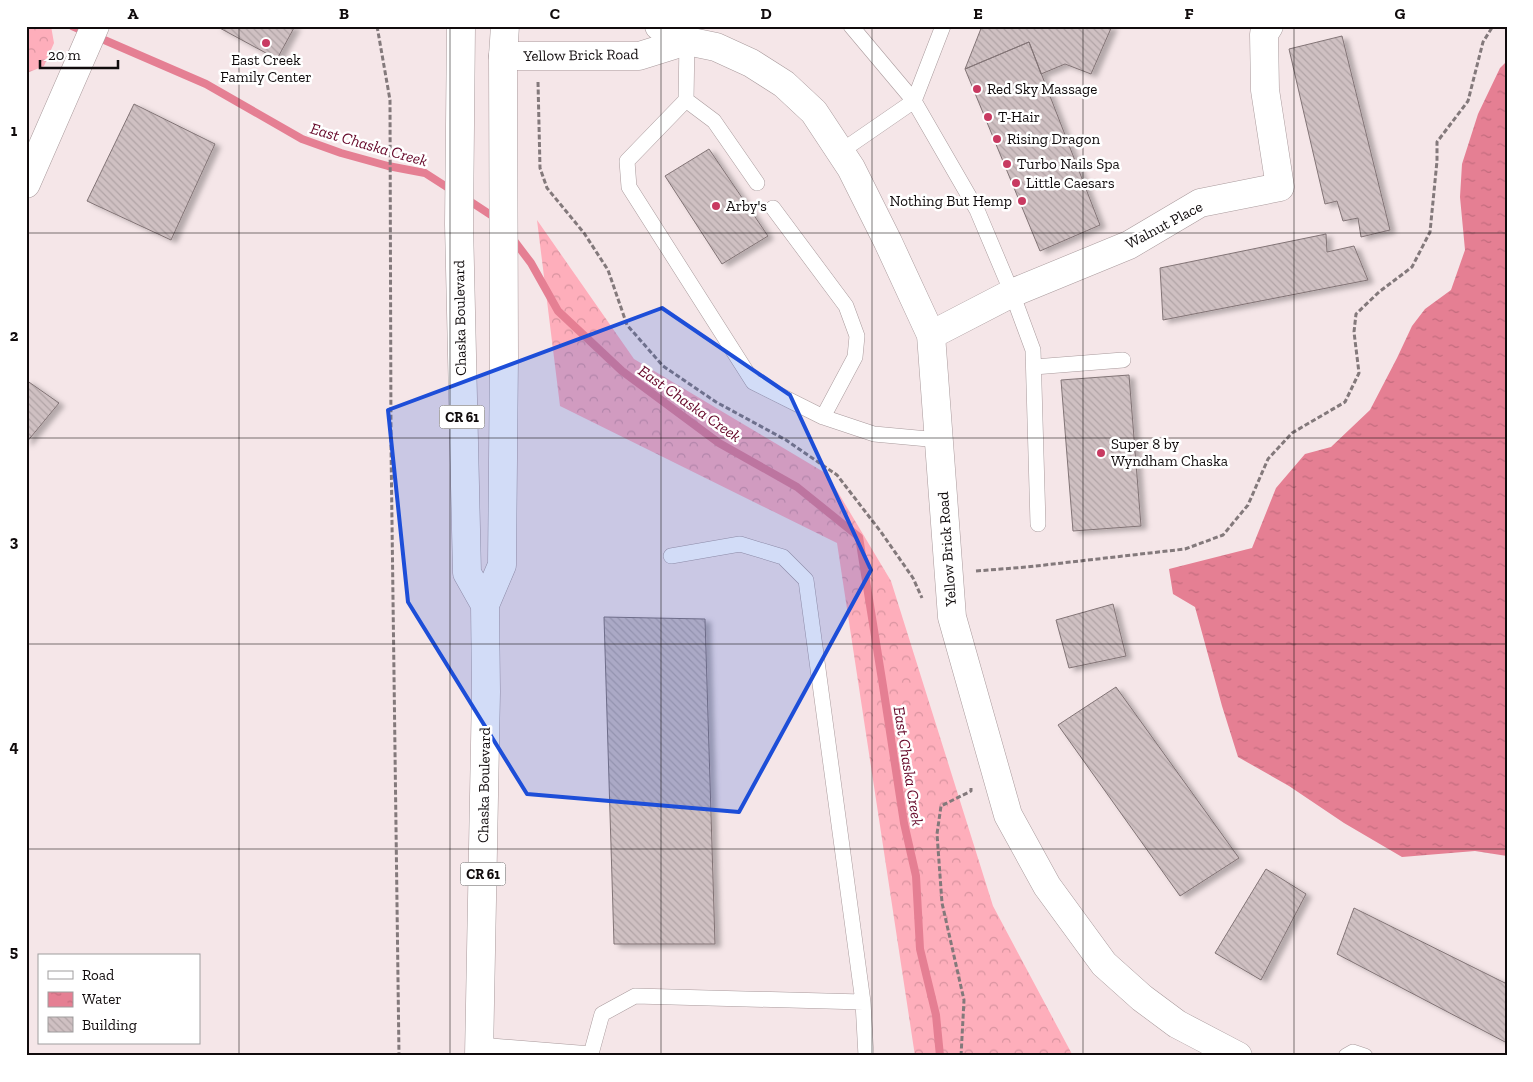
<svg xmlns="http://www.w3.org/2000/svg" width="1533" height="1082" font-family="'Zilla Slab',serif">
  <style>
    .forest { fill: url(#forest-crowns) }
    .water { fill: url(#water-ripples) }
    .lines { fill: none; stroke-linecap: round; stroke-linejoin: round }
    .stream { stroke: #e57f93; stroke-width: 8 }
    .building { fill: url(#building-back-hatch); stroke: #827476; filter: url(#shadow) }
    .lane-casing { stroke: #a99a9c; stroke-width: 16 }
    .street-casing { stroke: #a99a9c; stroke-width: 29 }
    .secondary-casing { stroke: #a99a9c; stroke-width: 29 }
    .primary-casing { stroke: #a99a9c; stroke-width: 29 }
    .path { stroke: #83797b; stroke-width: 3; stroke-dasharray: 5 2.5; stroke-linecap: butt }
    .lane { stroke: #fff; stroke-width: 15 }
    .street { stroke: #fff; stroke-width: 28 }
    .secondary { stroke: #fff; stroke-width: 28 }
    .primary { stroke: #fff; stroke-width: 28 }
    .marked { fill: #1d4ed8; fill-opacity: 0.2; stroke: #1d4ed8; stroke-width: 4; stroke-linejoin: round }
    .grid { fill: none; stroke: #100b0c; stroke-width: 1; stroke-opacity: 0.55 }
    .poi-dot { fill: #c83a61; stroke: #fff; stroke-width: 2 }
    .labels { text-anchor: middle; stroke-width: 5; stroke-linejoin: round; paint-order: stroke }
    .shield { fill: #fff; stroke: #585455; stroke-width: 1 }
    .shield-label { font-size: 14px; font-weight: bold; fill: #100b0c }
    .street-label { font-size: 15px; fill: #100b0c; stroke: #fff }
    .poi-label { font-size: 15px; fill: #100b0c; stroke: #fff; text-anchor: start }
    .water-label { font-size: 16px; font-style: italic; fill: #640527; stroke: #fff }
    .neatline { fill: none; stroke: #100b0c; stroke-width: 2 }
    .grid-label { font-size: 16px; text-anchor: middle; font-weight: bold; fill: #100b0c }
  </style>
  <defs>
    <pattern id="forest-crowns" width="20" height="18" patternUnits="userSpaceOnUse" patternTransform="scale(1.25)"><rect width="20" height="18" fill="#feaebb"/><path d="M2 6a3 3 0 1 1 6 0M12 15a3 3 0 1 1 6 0" fill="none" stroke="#d994a0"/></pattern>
    <pattern id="water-ripples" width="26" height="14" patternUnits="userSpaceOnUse" patternTransform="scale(1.25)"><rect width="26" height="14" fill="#e57f93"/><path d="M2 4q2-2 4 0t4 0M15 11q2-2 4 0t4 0" fill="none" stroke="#c36c7e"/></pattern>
    <pattern id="building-back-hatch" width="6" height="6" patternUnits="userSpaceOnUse" patternTransform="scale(1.25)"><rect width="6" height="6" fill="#cfc0c2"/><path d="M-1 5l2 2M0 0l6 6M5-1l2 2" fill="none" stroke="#b1a4a6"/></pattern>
    <filter id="shadow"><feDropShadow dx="5.5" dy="3" stdDeviation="2.5" flood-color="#0004"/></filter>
  </defs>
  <rect width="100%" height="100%" fill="#f5e6e8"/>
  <path class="forest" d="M26 26H51L54 43 44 66 27 73Z
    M537 220 634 359 827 474 891 581 993 906 1073 1056H915L837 543 560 406Z"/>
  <path class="water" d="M1507 61V856L1475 851 1402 857 1344 823 1289 786 1238 757 1222 706 1195 607 1173 594 1169 569 1252 548 1276 488 1305 454 1331 447 1370 410 1397 358 1412 326 1425 309 1451 290 1465 250 1460 197 1462 164 1478 114 1500 68Z"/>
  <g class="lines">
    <path class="stream" d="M72 26 206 84 302 139 341 153 388 166 425 173 453 191
      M465 198 497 219
      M512 238 531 263 558 311 622 371 719 443 797 487 859 537 883 686 904 823 916 876 920 949 936 1015 940 1056"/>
  </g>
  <path class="building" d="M216 26H295L277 59Z
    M982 26H1112L1091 74 1065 64 1041 74 1029 42 965 69Z
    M1342 36 1390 230 1361 237 1358 218 1343 221 1337 201 1325 204 1289 49Z
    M1029 42 1100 225 1040 251 965 69Z
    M134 104 215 144 171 240 87 201Z
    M709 149 768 236 722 264 665 176Z
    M1326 234 1327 252 1354 246 1368 280 1163 320 1160 268Z
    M1129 375 1141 526 1073 531 1061 380Z
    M26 380 59 403 26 443Z
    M1113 604 1126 656 1069 668 1056 620Z
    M604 617 705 619 715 944H614Z
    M1116 687 1239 858 1180 896 1058 725Z
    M1266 869 1306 894 1261 980 1215 953Z
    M1354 908 1507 984V1043L1337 954Z"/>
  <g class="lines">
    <g class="lane-casing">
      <path id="lane" d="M851 26 914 101 977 210 1012 293 1033 350 1038 524
        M687 41 686 100 627 161 629 187 753 382 823 417 874 434 939 440
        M686 100 714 121 757 183
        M840 152 914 101 943 26
        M773 208 846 306 857 336 855 357 823 417
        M1034 367 1123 360
        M671 556 740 544 783 557 806 580 863 1002
        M479 1045 591 1054V1056
        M591 1054 602 1014 635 996 863 1002 866 1056
        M1346 1056 1353 1052 1365 1056"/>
    </g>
    <g class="street-casing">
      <path id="street" d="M26 184 95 26
        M931 335 1012 293 1129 245 1200 203 1280 187 1265 90 1264 34 1269 26"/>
    </g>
    <g class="secondary-casing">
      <path id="secondary" d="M659 26 687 41 716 47 751 63 784 84 814 112 851 168 888 242 931 335 952 617 1008 815 1047 886 1104 964 1142 998 1177 1024 1238 1056
        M503 56H639L687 41"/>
    </g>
    <g class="primary-casing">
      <path id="primary" d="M461 26 459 224 467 573 485 605
        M479 1056 486 692 485 605 502 565 504 356 503 56 505 26"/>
    </g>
    <path class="path" d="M377 26 390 100 391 446 399 1056
      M538 82 540 168 547 188 584 233 608 270 627 325 663 366 716 402 786 440 837 475 881 532 913 578 922 598
      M976 571 1027 567 1185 549 1223 535 1248 505 1268 459 1292 433 1345 402 1359 373 1354 332 1356 314 1379 292 1412 267 1430 232 1437 161V142L1468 101 1483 42 1493 26
      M961 1056 964 1000 942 903 937 834 941 806 971 791V788"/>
    <use href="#lane" class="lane"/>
    <use href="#street" class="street"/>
    <use href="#secondary" class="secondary"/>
    <use href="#primary" class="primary"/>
  </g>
  <path class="marked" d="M662 308 790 395 871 570 739 812 527 794 408 602 388 410Z"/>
  <path class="grid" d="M239 26V1056M450 26V1056M661 26V1056M872 26V1056M1083 26V1056M1294 26V1056M26 233H1507M26 438H1507M26 644H1507M26 849H1507"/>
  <g class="poi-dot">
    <circle cx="266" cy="43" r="5"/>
    <circle cx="977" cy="89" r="5"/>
    <circle cx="988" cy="117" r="5"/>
    <circle cx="997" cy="139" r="5"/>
    <circle cx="1007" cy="164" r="5"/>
    <circle cx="1016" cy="183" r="5"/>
    <circle cx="1022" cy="201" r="5"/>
    <circle cx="716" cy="206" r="5"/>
    <circle cx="1101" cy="453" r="5"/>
  </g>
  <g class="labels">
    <g class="shield">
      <rect x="439.5" y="405.5" width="45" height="23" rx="4"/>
      <rect x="460.5" y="862.5" width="45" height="23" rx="4"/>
    </g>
    <g class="shield-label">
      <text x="462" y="422">CR 61</text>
      <text x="483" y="879">CR 61</text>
    </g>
    <g class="street-label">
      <text transform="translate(581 55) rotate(-1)" y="5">Yellow Brick Road</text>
      <text transform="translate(1164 225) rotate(-28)" y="5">Walnut Place</text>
      <text transform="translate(460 318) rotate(-91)" y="5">Chaska Boulevard</text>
      <text transform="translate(947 549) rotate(-94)" y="5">Yellow Brick Road</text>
      <text transform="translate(484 785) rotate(-89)" y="5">Chaska Boulevard</text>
    </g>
    <g class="poi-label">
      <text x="266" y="65" text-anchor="middle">East Creek<tspan x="266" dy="17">Family Center</tspan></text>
      <text x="987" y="94">Red Sky Massage</text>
      <text x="998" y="122">T-Hair</text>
      <text x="1007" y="144">Rising Dragon</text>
      <text x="1017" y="169">Turbo Nails Spa</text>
      <text x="1026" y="188">Little Caesars</text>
      <text x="1012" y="206" text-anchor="end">Nothing But Hemp</text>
      <text x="726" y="211">Arby's</text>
      <text x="1111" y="449">Super 8 by<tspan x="1111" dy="17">Wyndham Chaska</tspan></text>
    </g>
    <g class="water-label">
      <text transform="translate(369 144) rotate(16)" y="6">East Chaska Creek</text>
      <text transform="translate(690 403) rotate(35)" y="6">East Chaska Creek</text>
      <text transform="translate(909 766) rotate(81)" y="6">East Chaska Creek</text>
    </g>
  </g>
  <rect width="1533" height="1082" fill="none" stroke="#ffffff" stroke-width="55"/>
  <rect x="38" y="954" width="162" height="90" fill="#ffffff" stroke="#9f9d9e"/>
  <rect x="48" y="971" width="25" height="8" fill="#ffffff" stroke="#9f9d9e"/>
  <text x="82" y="980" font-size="15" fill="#100b0c">Road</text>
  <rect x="48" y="992" width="25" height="15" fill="url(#water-ripples)" stroke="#9f9d9e"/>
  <text x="82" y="1004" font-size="15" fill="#100b0c">Water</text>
  <rect x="48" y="1017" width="25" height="15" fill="url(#building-back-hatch)" stroke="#9f9d9e"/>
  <text x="82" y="1030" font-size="15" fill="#100b0c">Building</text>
  <path d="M40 60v8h78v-8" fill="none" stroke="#100b0c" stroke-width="2.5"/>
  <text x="48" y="60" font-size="15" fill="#100b0c" stroke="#ffffff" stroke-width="4" paint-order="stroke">20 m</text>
  <rect x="28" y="28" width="1478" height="1026" class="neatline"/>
  <g class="grid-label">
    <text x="133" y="19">A</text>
    <text x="344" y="19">B</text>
    <text x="555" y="19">C</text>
    <text x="766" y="19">D</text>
    <text x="978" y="19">E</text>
    <text x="1189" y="19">F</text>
    <text x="1400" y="19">G</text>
    <text x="14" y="136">1</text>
    <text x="14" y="341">2</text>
    <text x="14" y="547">3</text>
    <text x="14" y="752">4</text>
    <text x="14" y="957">5</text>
  </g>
</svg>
